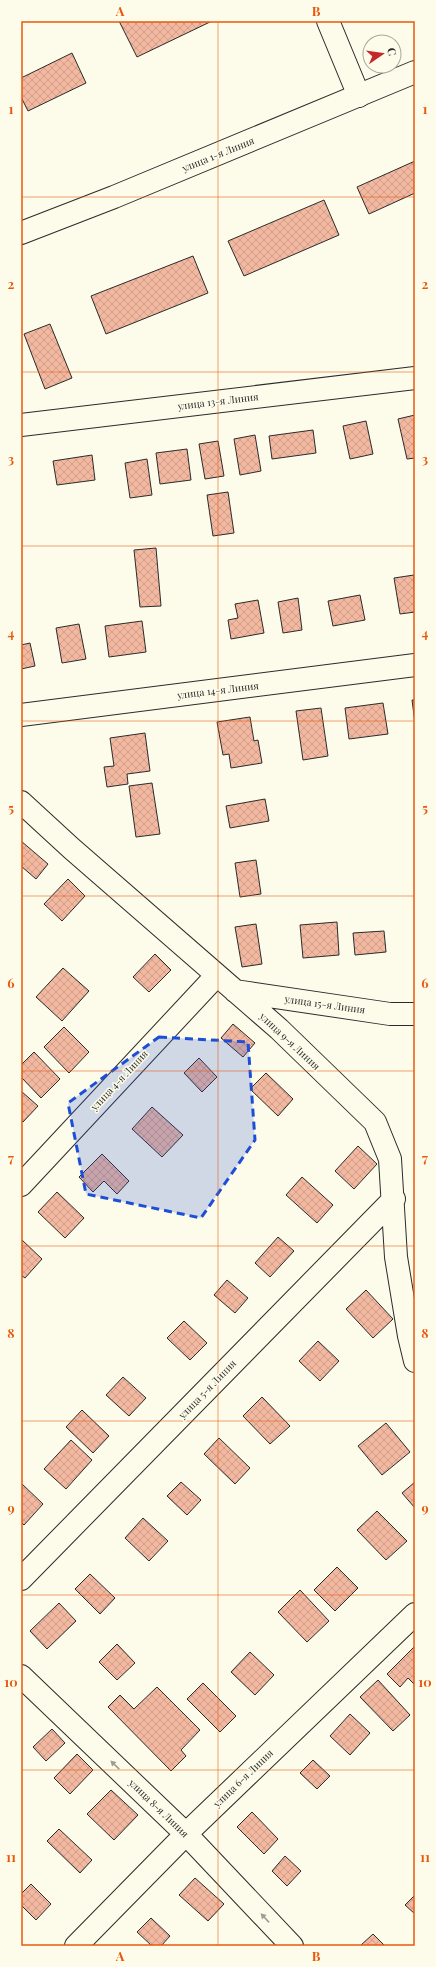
<svg xmlns="http://www.w3.org/2000/svg" width="436" height="1967" font-family="'Playfair Display',serif">
  <style>
    .building { fill: url(#building-cross-hatch); stroke: #2b2b2b }
    .lines { fill: none; stroke-linecap: round; stroke-linejoin: round }
    .minor-casing { stroke: #2b2b2b; stroke-width: 24 }
    .major-casing { stroke: #2b2b2b; stroke-width: 24 }
    .minor { stroke: #fdfbea; stroke-width: 22 }
    .major { stroke: #fdfbea; stroke-width: 22 }
    .oneway { fill: #9e9d94 }
    .marked { fill: #1d4ed8; fill-opacity: 0.2; stroke: #1d4ed8; stroke-width: 3; stroke-dasharray: 8 5; stroke-linejoin: round }
    .grid { fill: none; stroke: #e8590c; stroke-width: 1; stroke-opacity: 0.55 }
    .labels { text-anchor: middle; stroke-width: 3; stroke-linejoin: round; paint-order: stroke }
    .street-label { font-size: 10px; fill: #2b2b2b; stroke: #fdfbea }
    .neatline { fill: none; stroke: #e8590c; stroke-width: 1.5 }
    .grid-label { font-size: 13px; text-anchor: middle; font-weight: bold; fill: #e8590c }
  </style>
  <defs>
    <pattern id="building-cross-hatch" width="8" height="8" patternUnits="userSpaceOnUse"><rect width="8" height="8" fill="#f2b8a0"/><path d="M0 0l8 8M0 8l8-8" fill="none" stroke="#d09e8a"/></pattern>
  </defs>
  <rect width="100%" height="100%" fill="#fdfbea"/>
  <path class="building" d="M119 21H212L137 57Z
    M72 53 86 83 28 111 21 97V78Z
    M415 161V193L369 214 357 187Z
    M324 200 339 235 244 276 228 241Z
    M193 256 208 293 106 334 91 296Z
    M50 324 72 378 45 389 24 334Z
    M415 415V458L407 459 398 419Z
    M366 421 373 454 350 459 343 426Z
    M313 430 316 453 272 459 269 436Z
    M255 435 261 471 240 475 234 439Z
    M218 441 224 476 205 479 199 444Z
    M187 449 191 480 160 484 156 453Z
    M92 455 95 480 57 485 53 461Z
    M147 459 152 495 130 498 125 463Z
    M228 492 234 533 213 536 207 495Z
    M156 548 161 606 140 607 134 550Z
    M414 575 415 612 400 614 394 578Z
    M360 595 365 620 333 626 328 601Z
    M298 598 302 630 283 633 278 602Z
    M258 600 264 633 231 639 228 620 238 618 235 604Z
    M142 621 146 652 109 657 105 626Z
    M79 624 86 659 62 663 56 628Z
    M30 643 35 666 21 669V645Z
    M412 700H415V723Z
    M383 703 388 734 349 739 345 708Z
    M321 708 328 756 303 760 296 711Z
    M250 717 254 741 258 740 262 763 231 768 229 754 223 755 217 722Z
    M145 733 150 771 127 774 128 784 107 787 104 767 114 766 110 738Z
    M152 783 160 834 136 837 129 786Z
    M265 799 269 821 230 828 226 806Z
    M21 841 48 864 36 879 21 866Z
    M256 860 261 894 240 897 235 863Z
    M68 879 85 896 62 921 44 904Z
    M337 922 339 955 303 958 300 925Z
    M256 924 262 964 242 967 235 927Z
    M384 931 386 952 355 955 353 933Z
    M155 954 171 970 149 992 133 977Z
    M63 968 89 991 62 1021 36 997Z
    M233 1024 255 1043 243 1057 221 1038Z
    M64 1027 89 1052 69 1073 44 1047Z
    M34 1052 60 1079 41 1098 21 1077V1065Z
    M199 1058 217 1077 202 1092 184 1073Z
    M266 1073 293 1099 278 1116 250 1089Z
    M21 1091 38 1106 23 1122 21 1120Z
    M152 1107 183 1135 162 1157 132 1129Z
    M358 1146 377 1164 354 1189 335 1171Z
    M102 1154 129 1181 117 1194 104 1181 93 1192 79 1177Z
    M302 1177 333 1205 317 1223 286 1195Z
    M57 1192 84 1218 65 1238 38 1212Z
    M278 1237 294 1251 270 1277 255 1263Z
    M21 1239 42 1259 25 1278 21 1275Z
    M227 1280 248 1298 235 1313 214 1295Z
    M366 1290 393 1319 373 1338 346 1309Z
    M184 1321 207 1343 190 1360 167 1338Z
    M318 1341 339 1361 320 1381 299 1361Z
    M123 1377 146 1398 129 1416 106 1395Z
    M262 1397 290 1426 270 1444 243 1416Z
    M82 1410 109 1436 93 1453 66 1427Z
    M386 1423 410 1452 382 1475 358 1446Z
    M219 1438 250 1468 235 1484 204 1454Z
    M71 1440 92 1460 66 1489 44 1469Z
    M181 1482 201 1500 187 1515 167 1496Z
    M415 1482V1508L402 1493Z
    M21 1483 43 1504 24 1525 21 1522Z
    M377 1511 407 1541 386 1560 357 1530Z
    M143 1518 168 1541 149 1561 125 1538Z
    M337 1567 358 1588 335 1611 314 1590Z
    M90 1574 115 1598 100 1614 75 1589Z
    M300 1590 329 1621 307 1642 278 1612Z
    M59 1603 76 1621 47 1649 30 1631Z
    M117 1644 135 1663 117 1680 99 1662Z
    M415 1646V1685L408 1678 400 1687 387 1674Z
    M250 1652 274 1675 255 1695 231 1672Z
    M378 1680 410 1715 393 1731 360 1697Z
    M203 1683 236 1716 220 1732 187 1699Z
    M157 1687 200 1730 181 1750 186 1756 171 1771 108 1707 120 1695 134 1709Z
    M350 1714 370 1733 350 1755 330 1736Z
    M52 1729 65 1743 46 1761 33 1747Z
    M77 1754 93 1770 70 1794 54 1778Z
    M313 1760 330 1776 317 1789 300 1773Z
    M111 1790 138 1815 114 1840 87 1814Z
    M252 1812 278 1839 264 1854 237 1827Z
    M59 1829 92 1860 80 1873 47 1841Z
    M285 1856 301 1871 287 1886 272 1871Z
    M195 1878 224 1904 208 1921 179 1895Z
    M31 1884 51 1904 36 1920 21 1905V1894Z
    M415 1895V1914L405 1905Z
    M151 1918 170 1936 161 1946H152L137 1932Z
    M373 1934 385 1946H360Z"/>
  <g class="lines">
    <g class="minor-casing">
      <path id="minor" d="M328 21 359 96
        M21 425 415 378
        M21 715 415 665
        M21 802 71 848 279 1029 375 1122 390 1159 396 1257 409 1336 415 1361
        M235 991 390 1014H415
        M21 1185 217 975
        M21 1579 394 1199
        M21 1676 186 1834 292 1946
        M76 1946 191 1829 415 1614"/>
    </g>
    <g class="major-casing">
      <path id="major" d="M21 233 114 197 415 72"/>
    </g>
    <use href="#minor" class="minor"/>
    <use href="#major" class="major"/>
  </g>
  <defs><path id="oneway-solid" d="M-6-.8H1V-3.2L6.5 0L1 3.2V.8H-6Z"/></defs>
  <g class="oneway">
    <use href="#oneway-solid" transform="translate(115 1765) rotate(-136)"/>
    <use href="#oneway-solid" transform="translate(265 1918) rotate(-133)"/>
  </g>
  <path class="marked" d="M159 1037 248 1042 255 1140 201 1218 86 1194 68 1103Z"/>
  <path class="grid" d="M218 21V1946M21 197H415M21 372H415M21 546H415M21 721H415M21 896H415M21 1071H415M21 1246H415M21 1421H415M21 1595H415M21 1770H415"/>
  <g class="labels">
    <g class="street-label">
      <text transform="translate(218 154) rotate(-22)" y="4">улица 1-я Линия</text>
      <text transform="translate(218 401) rotate(-7)" y="4">улица 13-я Линия</text>
      <text transform="translate(218 690) rotate(-7)" y="4">улица 14-я Линия</text>
      <text transform="translate(325 1004) rotate(8)" y="4">улица 15-я Линия</text>
      <text transform="translate(290 1041) rotate(43)" y="4">улица 9-я Линия</text>
      <text transform="translate(119 1080) rotate(-47)" y="4">улица 4-я Линия</text>
      <text transform="translate(207 1389) rotate(-46)" y="4">улица 5-я Линия</text>
      <text transform="translate(243 1778) rotate(-44)" y="4">улица 6-я Линия</text>
      <text transform="translate(159 1808) rotate(44)" y="4">улица 8-я Линия</text>
    </g>
  </g>
  <rect width="436" height="1967" fill="none" stroke="#fdfbea" stroke-width="44"/>
  <g transform="translate(382 54) rotate(77)"><circle r="19" fill="#fdfbea" stroke="#a9a89e"/>
  <path d="M0-3L7 15L0 10L-7 15Z" fill="#c62828"/>
  <text y="-6" font-size="11" font-weight="bold" text-anchor="middle" fill="#2b2b2b">С</text>
  </g>
  <rect x="22" y="22" width="392" height="1923" class="neatline"/>
  <g class="grid-label">
    <text x="120" y="16">A</text>
    <text x="316" y="16">B</text>
    <text x="11" y="114">1</text>
    <text x="425" y="114">1</text>
    <text x="11" y="289">2</text>
    <text x="425" y="289">2</text>
    <text x="11" y="464">3</text>
    <text x="425" y="464">3</text>
    <text x="11" y="638">4</text>
    <text x="425" y="638">4</text>
    <text x="11" y="813">5</text>
    <text x="425" y="813">5</text>
    <text x="11" y="988">6</text>
    <text x="425" y="988">6</text>
    <text x="11" y="1163">7</text>
    <text x="425" y="1163">7</text>
    <text x="11" y="1338">8</text>
    <text x="425" y="1338">8</text>
    <text x="11" y="1513">9</text>
    <text x="425" y="1513">9</text>
    <text x="11" y="1687">10</text>
    <text x="425" y="1687">10</text>
    <text x="11" y="1862">11</text>
    <text x="425" y="1862">11</text>
    <text x="120" y="1961">A</text>
    <text x="316" y="1961">B</text>
  </g>
</svg>
